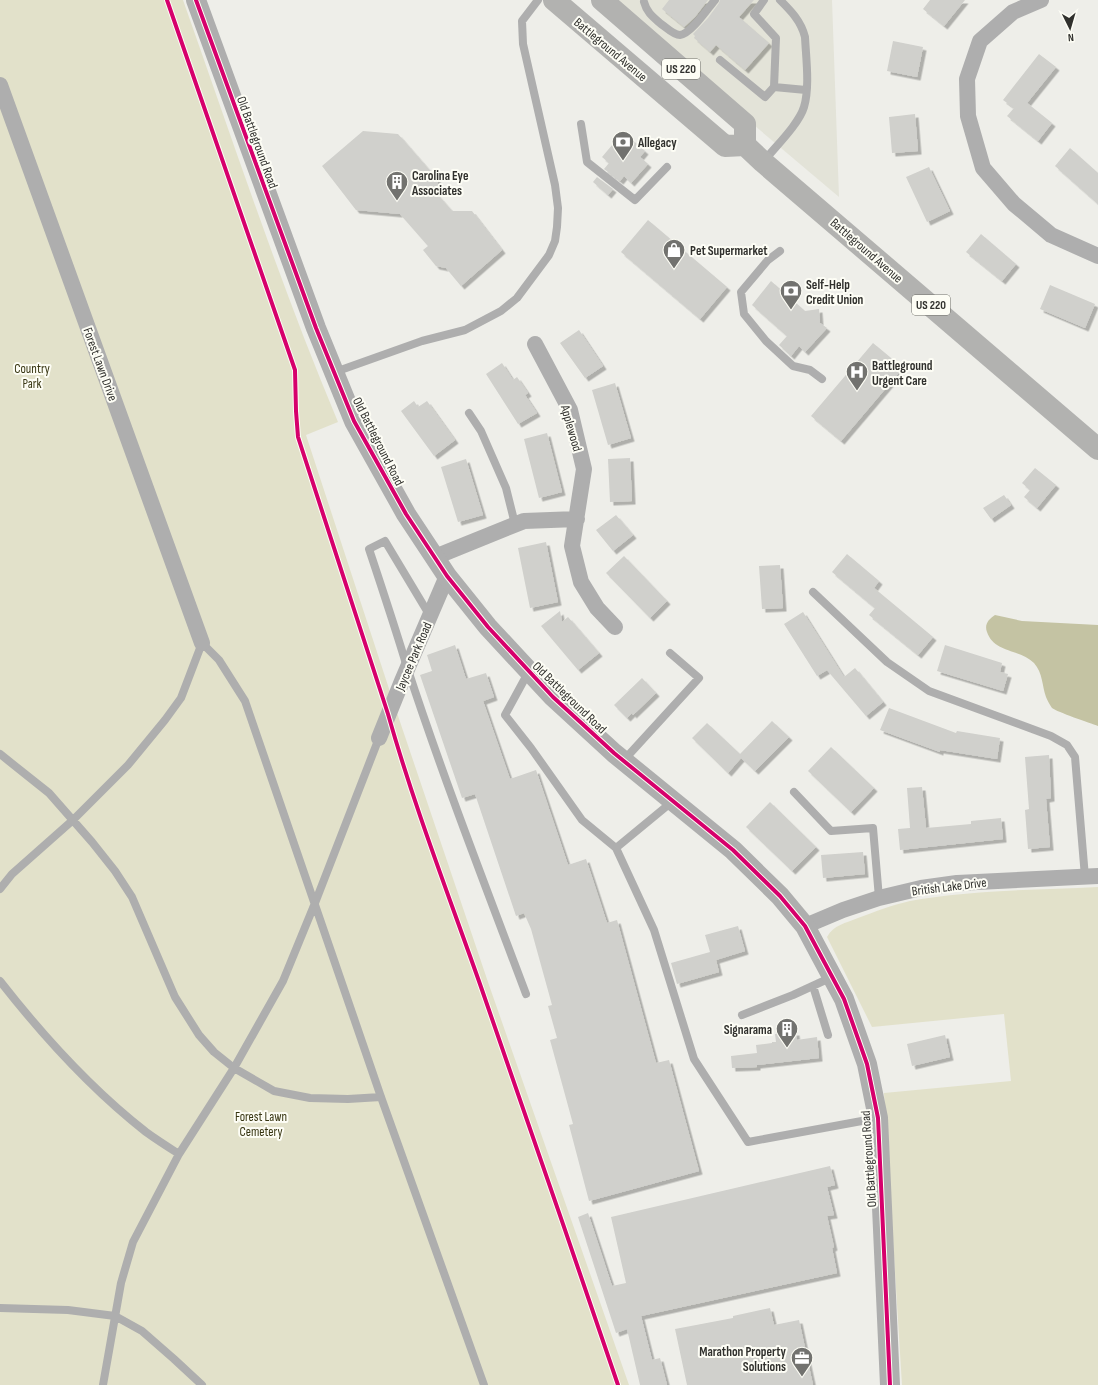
<svg xmlns="http://www.w3.org/2000/svg" width="1098" height="1385" font-family="'Sofia Sans Condensed',sans-serif">
  <style>
    .built { fill: #e3e3d8 }
    .green { fill: #e2e1ca }
    .water { fill: #c4c3a3 }
    .building { fill: #d0d0cc; filter: url(#shadow) }
    .lines { fill: none; stroke-linecap: round; stroke-linejoin: round }
    .service { stroke: #aeaeae; stroke-width: 8 }
    .minor { stroke: #aeaeae; stroke-width: 16 }
    .tertiary { stroke: #aeaeae; stroke-width: 20 }
    .primary { stroke: #b2b2b0; stroke-width: 22 }
    .cycleway-casing { stroke: #fdfdf5; stroke-width: 6 }
    .cycleway { stroke: #d6006c; stroke-width: 4 }
    .labels { text-anchor: middle; stroke-width: 4; stroke-linejoin: round; paint-order: stroke }
    .shield { fill: #fdfdf5; stroke: #6e6e69; stroke-width: 1 }
    .shield-label { font-size: 12px; font-weight: bold; fill: #30302d }
    .street-label { font-size: 13px; fill: #30302d; stroke: #fdfdf5 }
    .poi-label { font-size: 13px; font-weight: bold; fill: #30302d; stroke: #fdfdf5; text-anchor: start }
    .park-label { font-size: 13px; fill: #363410; stroke: #fdfdf5 }
  </style>
  <defs>
    <filter id="shadow"><feDropShadow dx="3.5" dy="3.5" stdDeviation="0" flood-color="#0004"/></filter>
  </defs>
  <rect width="100%" height="100%" fill="#eeeee9"/>
  <path class="built" d="M606 0H832L839 197Z"/>
  <path class="green" d="M0 0H183C233 141 280 284 338 422L306 435 393 701 489 985 629 1385H0Z
    M1098 887V1385H902L884 1093 1011 1081 1004 1014 872 1027 827 937C833 925 846 923 858 918 874 912 892 905 910 901 970 890 1036 890 1098 887Z"/>
  <path class="water" d="M995 615 1022 621 1098 625V726C1090 723 1057 712 1052 708 1050 705 1047 700 1046 697 1042 686 1043 673 1034 663 1020 649 994 653 987 632 984 624 989 619 995 615Z"/>
  <path class="building" d="M669 0H708L695 17 684 27 662 9Z
    M720 0H754L739 17 769 43 745 70 716 45 710 52 694 38 695 36 693 34 708 18 719 3Z
    M930 0H965L944 26 923 9Z
    M893 41 923 47 917 77 887 71Z
    M1039 54 1056 67 1027 103 1052 123 1038 141 1007 116 1014 108 1003 100Z
    M915 114 918 151 892 153 889 117Z
    M363 131 398 134 438 180 437 194 452 211H472L502 250 461 286 446 268 436 266 423 250 428 246 400 214 356 210 322 166Z
    M618 138 625 145 630 138 645 151 640 157 648 164 631 183 624 176 620 181 604 169 609 163 602 157Z
    M1070 148 1098 173V204L1055 166Z
    M929 167 950 211 927 222 906 177Z
    M597 177 613 189 608 195 593 182Z
    M648 220 727 287 700 319 621 252Z
    M981 234 1016 264 1002 281 966 252Z
    M771 281 805 311 819 309 820 323 827 328 805 352 799 346 791 356 779 345 787 336 752 305Z
    M1050 285 1095 304 1085 328 1040 309Z
    M579 330 603 366 585 378 560 343Z
    M873 343 903 368 841 441 811 416Z
    M502 363 513 380 517 377 528 393 525 395 537 413 518 424 486 374Z
    M615 383 631 438 608 445 592 390Z
    M414 401 418 407 427 401 455 440 434 456 401 411Z
    M547 433 562 492 539 498 524 439Z
    M630 458 632 501 610 502 608 459Z
    M466 459 483 515 458 522 441 467Z
    M1035 468 1056 485 1037 508 1024 497 1030 490 1022 483Z
    M1004 495 1011 505 991 519 983 508Z
    M616 515 633 535 613 551 596 530Z
    M546 542 558 602 530 608 518 548Z
    M847 554 879 581 874 588 933 637 918 655 869 615 875 608 832 572Z
    M624 556 667 601 650 618 606 573Z
    M780 565 783 608 762 609 759 566Z
    M560 611 562 622 568 617 599 653 578 670 541 626Z
    M803 612 844 677 855 668 883 702 866 716 827 670 817 676 784 624Z
    M455 645 466 679 486 673 494 697 483 701 510 779 536 770 568 865 586 859 607 923 617 920 656 1063 669 1060 699 1171 589 1201 569 1125 573 1124 550 1040 557 1038 548 1006 552 1005 531 929 524 913 516 916 475 794 462 798 420 675 432 671 427 655Z
    M945 645 1002 663 1000 672 1008 674 1003 691 937 671Z
    M642 678 656 693 633 715 632 713 627 718 614 705Z
    M889 708 956 733 957 731 1000 738 997 759 940 750V752L880 730Z
    M772 721 789 737 755 771 741 758 728 773 692 738 707 723 740 754Z
    M831 747 874 788 851 812 808 771Z
    M1049 755 1051 798 1046 799 1050 847 1028 849 1025 810 1029 809 1025 757Z
    M922 787 926 828 971 824V821L1001 818 1003 839 900 850 898 829 910 828 907 788Z
    M770 802 816 847 792 871 746 827Z
    M863 852 865 874 823 878 821 855Z
    M738 926 745 951 716 960 719 972 677 984 671 963 710 952 705 935Z
    M796 1032 797 1040 817 1037 819 1058 757 1065V1067L732 1068 731 1056 757 1053 756 1045 772 1043V1042H776L775 1034Z
    M945 1035 950 1057 912 1066 907 1044Z
    M830 1166 835 1185 827 1187 834 1215 827 1216 834 1247 832 1248 837 1273 641 1316 652 1360 660 1358 667 1385H640L627 1329 616 1333 578 1217 588 1213 612 1286 626 1283 611 1217Z
    M770 1308 774 1325 799 1320 813 1385H687L675 1329 733 1318V1316Z"/>
  <g class="lines">
    <path class="service" d="M764 0 754 14 776 38 774 87 806 90
      M644 2C647 13 653 17 661 24 666 27 673 35 680 35 691 34 708 8 715 0
      M720 60 765 97 774 87
      M581 124 587 162 635 200 667 167
      M764 161C775 147 799 124 804 107 810 87 806 58 805 37 801 21 791 11 780 0
      M780 251 768 260 741 292 744 314 766 341 793 366 810 370 822 379
      M335 372 422 341 465 330 501 311 517 298 549 255 555 241 557 227 558 208 555 185 523 44 522 21 538 0
      M469 413 481 431 506 488 515 524
      M813 592 887 662 929 691 1051 736 1067 745 1075 757 1085 877
      M430 616 385 541 369 549C382 588 395 627 407 667 443 777 485 885 526 994
      M529 671 505 715 531 748 582 820 616 848 654 930 694 1059 748 1142 878 1118
      M0 754 49 793 92 842 115 871 132 897 175 997 199 1035 214 1052 234 1068 274 1091 310 1098 348 1099 381 1097
      M624 760 699 678 670 653
      M794 792 831 831 873 828 879 898
      M616 848 673 801
      M0 889 12 874 73 820 128 765 165 720 181 698 202 643 219 660 245 701 381 1097 484 1385
      M0 981C43 1036 91 1089 146 1132 157 1140 168 1147 179 1154
      M813 986 828 1035
      M742 1015 793 995 832 977
      M0 1308 68 1310 115 1316 142 1331 174 1359 202 1385
      M103 1385 121 1283 133 1242 179 1154 234 1068 283 981 315 903 379 738"/>
    <path class="minor" d="M1041 0 1013 12 980 41 967 79 968 116 983 168 1014 204 1051 235 1098 256
      M0 85 202 643
      M535 344 570 410 584 469 572 546 581 582 597 608 615 627
      M435 557 524 521 577 519
      M379 738 402 681 447 576
      M805 926 843 910 879 898 921 888 957 883 1098 876"/>
    <path class="tertiary" d="M196 0 316 328 354 421 406 514 447 576 488 627 553 697 614 753 733 850 780 896 805 926 844 999 867 1064 878 1118 890 1385"/>
    <path class="primary" d="M554 0 725 146 745 145
      M602 0 745 124V145L763 162 1098 449"/>
    <g class="cycleway-casing">
      <path id="cycleway" d="M167 0 295 370 296 411 298 437 388 714C414 806 449 896 481 987 527 1120 573 1252 618 1385
        M196 0 316 328 354 421 406 514 447 576 488 627 553 697 614 753 733 850 780 896 805 926 844 999 867 1064 878 1118 890 1385"/>
    </g>
    <use href="#cycleway" class="cycleway"/>
  </g>
  <defs>
    <g id="bank-pin" transform="scale(1.15)"><path d="M0 17L-7.5 6A9.5 9.5 0 1 1 7.5 6Z" fill="#72726f" stroke="#fdfdf5"/><path d="M-6-4H6V4H-6ZM0-2.3a2.3 2.3 0 1 0 0 4.6a2.3 2.3 0 1 0 0-4.6Z" fill="#fff"/></g>
    <g id="building-pin" transform="scale(1.15)"><path d="M0 17L-7.5 6A9.5 9.5 0 1 1 7.5 6Z" fill="#72726f" stroke="#fdfdf5"/><path d="M-4-6H4V6H1V3H-1V6H-4ZM-2.5-4.3h1.7v1.8h-1.7ZM.8-4.3h1.7v1.8H.8ZM-2.5-1h1.7V.8h-1.7ZM.8-1h1.7V.8H.8Z" fill="#fff"/></g>
    <g id="shop-pin" transform="scale(1.15)"><path d="M0 17L-7.5 6A9.5 9.5 0 1 1 7.5 6Z" fill="#72726f" stroke="#fdfdf5"/><path d="M-5-2.5h2.3a2.7 3.5 0 0 1 5.4 0H5L5.5 6h-11ZM-1.5-2.5h3a1.5 2.3 0 0 0-3 0Z" fill="#fff"/></g>
    <g id="hospital-pin" transform="scale(1.15)"><path d="M0 17L-7.5 6A9.5 9.5 0 1 1 7.5 6Z" fill="#72726f" stroke="#fdfdf5"/><path d="M-5-5h3v3.5h4V-5h3V5h-3V1.5h-4V5h-3Z" fill="#fff"/></g>
    <g id="office-pin" transform="scale(1.15)"><path d="M0 17L-7.5 6A9.5 9.5 0 1 1 7.5 6Z" fill="#72726f" stroke="#fdfdf5"/><path d="M-6-3h4V-5.5h4V-3h4V5H-6ZM-1-4.5V-3h2v-1.5ZM-6 0V1H6V0Z" fill="#fff"/></g>
  </defs>
  <g fill-rule="evenodd">
    <use href="#bank-pin" x="623" y="142"/>
    <use href="#building-pin" x="397" y="182"/>
    <use href="#shop-pin" x="674" y="250"/>
    <use href="#bank-pin" x="791" y="291"/>
    <use href="#hospital-pin" x="857" y="372"/>
    <use href="#building-pin" x="787" y="1029"/>
    <use href="#office-pin" x="802" y="1358"/>
  </g>
  <g class="labels">
    <g class="shield">
      <rect x="662" y="59" width="38" height="20" rx="3"/>
      <rect x="912" y="295" width="38" height="20" rx="3"/>
    </g>
    <g class="shield-label">
      <text x="681" y="73">US 220</text>
      <text x="931" y="309">US 220</text>
    </g>
    <g class="street-label">
      <text transform="translate(611 49) rotate(40)" y="5">Battleground Avenue</text>
      <text transform="translate(258 142) rotate(70)" y="5">Old Battleground Road</text>
      <text transform="translate(867 250) rotate(41)" y="5">Battleground Avenue</text>
      <text transform="translate(101 364) rotate(70)" y="5">Forest Lawn Drive</text>
      <text transform="translate(572 428) rotate(74)" y="5">Applewood</text>
      <text transform="translate(379 441) rotate(63)" y="5">Old Battleground Road</text>
      <text transform="translate(413 656) rotate(-67)" y="5">Jaycee Park Road</text>
      <text transform="translate(570 697) rotate(44)" y="5">Old Battleground Road</text>
      <text transform="translate(949 886) rotate(-7)" y="5">British Lake Drive</text>
      <text transform="translate(868 1159) rotate(-94)" y="5">Old Battleground Road</text>
    </g>
    <g class="poi-label">
      <text x="638" y="147">Allegacy</text>
      <text x="412" y="180">Carolina Eye<tspan x="412" dy="15">Associates</tspan></text>
      <text x="690" y="255">Pet Supermarket</text>
      <text x="806" y="289">Self-Help<tspan x="806" dy="15">Credit Union</tspan></text>
      <text x="872" y="370">Battleground<tspan x="872" dy="15">Urgent Care</tspan></text>
      <text x="772" y="1034" text-anchor="end">Signarama</text>
      <text x="786" y="1356" text-anchor="end">Marathon Property<tspan x="786" dy="15">Solutions</tspan></text>
    </g>
    <g class="park-label">
      <text x="32" y="373">Country<tspan x="32" dy="15">Park</tspan></text>
      <text x="261" y="1121">Forest Lawn<tspan x="261" dy="15">Cemetery</tspan></text>
    </g>
  </g>
  <g transform="translate(1070 28) rotate(175)" stroke="#fdfdf5" stroke-width="3" paint-order="stroke">
  <path d="M0-3L7 15L0 10L-7 15Z" fill="#30302d"/>
  <text y="-6" font-size="11" font-weight="bold" text-anchor="middle" fill="#30302d">N</text>
  </g>
</svg>
